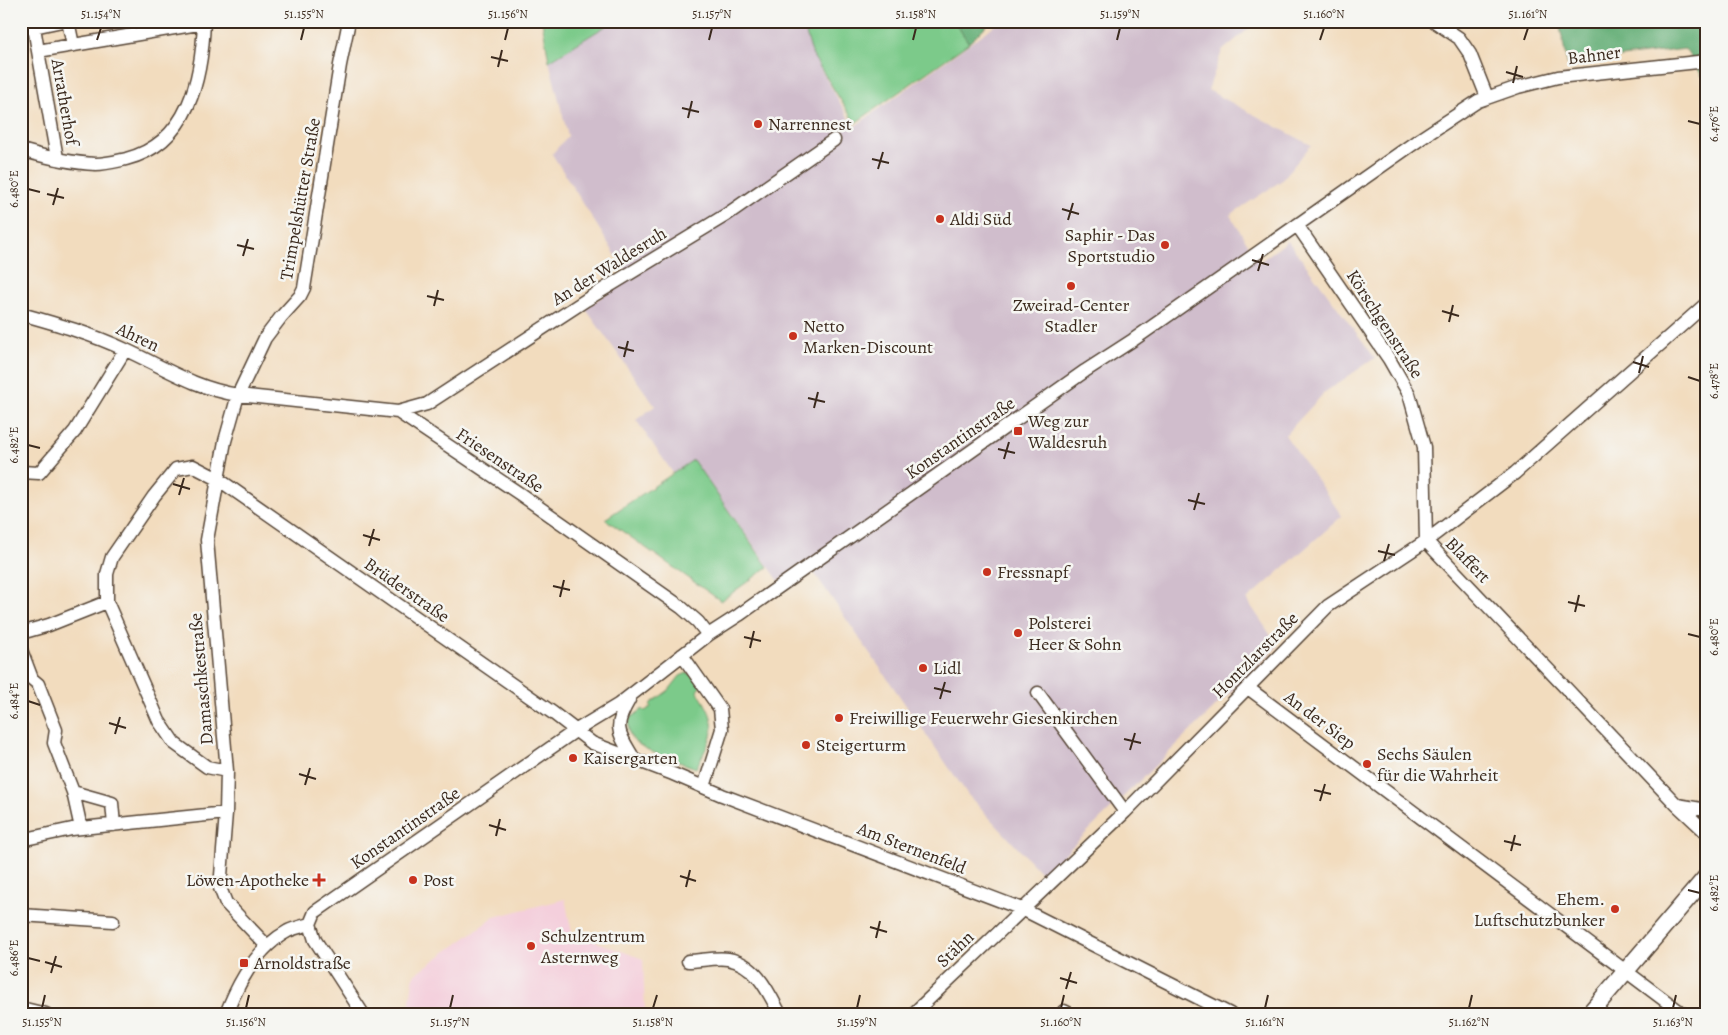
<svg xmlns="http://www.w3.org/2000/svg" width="1728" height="1035" font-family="Alegreya,serif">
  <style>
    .built { fill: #f4cfdc }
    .industrial { fill: #d0bdcc }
    .green { fill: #7bca8a; stroke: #5b7a54 }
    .forest { fill: #64ae76; stroke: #506c4a }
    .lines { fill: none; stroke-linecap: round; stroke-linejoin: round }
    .minor-casing { stroke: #564536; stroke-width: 15 }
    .major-casing { stroke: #564536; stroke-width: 19 }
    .minor { stroke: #fff; stroke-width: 12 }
    .major { stroke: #fff; stroke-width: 16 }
    .ticks { fill: none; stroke: #3b2a1e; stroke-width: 2 }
    .poi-dot { fill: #c8321e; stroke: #f6f6f2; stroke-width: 2 }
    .labels { text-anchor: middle; stroke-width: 5; stroke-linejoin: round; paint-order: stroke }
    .street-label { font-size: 18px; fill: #3b2a1e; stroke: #f6f6f2 }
    .poi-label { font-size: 18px; fill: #3b2a1e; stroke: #f6f6f2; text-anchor: start }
    .neatline { fill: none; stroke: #3b2a1e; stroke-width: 2 }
    .ticks-label { font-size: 12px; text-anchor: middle; fill: #3b2a1e }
  </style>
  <rect width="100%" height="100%" fill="#f6f6f2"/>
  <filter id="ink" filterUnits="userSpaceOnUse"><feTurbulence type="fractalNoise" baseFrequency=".02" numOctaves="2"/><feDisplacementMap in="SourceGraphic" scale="10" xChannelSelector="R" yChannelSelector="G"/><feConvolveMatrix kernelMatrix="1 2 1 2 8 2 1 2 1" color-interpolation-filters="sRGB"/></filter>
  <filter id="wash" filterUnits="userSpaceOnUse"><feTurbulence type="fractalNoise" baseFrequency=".0096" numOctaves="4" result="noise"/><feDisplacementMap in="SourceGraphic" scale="20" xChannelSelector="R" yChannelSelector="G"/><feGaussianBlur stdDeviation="1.12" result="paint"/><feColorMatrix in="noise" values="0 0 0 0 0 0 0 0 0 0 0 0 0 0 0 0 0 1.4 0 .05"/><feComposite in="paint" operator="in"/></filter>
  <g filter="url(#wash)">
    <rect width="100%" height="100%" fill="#f2dcbe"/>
    <path class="built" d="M565 899 572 933 643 959 645 1014H408L414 975 494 917Z"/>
    <path class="industrial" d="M614 21H802L813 56 854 127 1001 21H1258L1222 51 1208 90 1311 145 1281 181 1230 215 1259 262 1288 241 1375 358 1325 392 1285 435 1342 516 1247 600 1278 646 1043 875 968 795 806 561 779 581 693 460 673 473 636 420 655 406 585 308 630 278 552 154 568 136 549 61Z"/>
    <path class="green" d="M542 21H614L549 61Z
      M802 21H954L969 43 855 123 813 56Z
      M693 460 768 567 721 601 605 519Z
      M687 673 691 675 701 685 697 691C721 726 714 733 696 768 680 762 640 751 631 737 628 732 628 724 630 718L643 709 645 711 651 707 650 704 669 690 680 676Z"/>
    <path class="forest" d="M954 21H991L969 43Z
      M1559 21H1707V79L1703 77 1685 49 1567 64Z"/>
  </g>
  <g filter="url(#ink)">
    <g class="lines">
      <g class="minor-casing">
        <path id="minor" d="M68 21 73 45
          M1434 21 1459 38 1470 54 1487 97
          M34 27 62 21
          M21 29 34 27 38 51 204 23
          M38 51 57 158
          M21 150C45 157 72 163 96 164 106 164 117 161 126 159 189 143 202 78 204 21
          M1297 225 1389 359 1409 394 1424 447 1426 541
          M21 314C57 324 92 334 126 350 165 368 195 388 238 395L398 412 520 494 681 607 698 622 708 635
          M398 412 427 404 586 300 726 215 834 140
          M21 472 39 473 75 431 125 350
          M1426 541 1677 805 1707 810
          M21 633 49 625 107 602
          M21 650 32 679 38 684 56 730 54 743 73 792 112 803 114 825
          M682 655 720 709 722 729 704 787
          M1248 688 1683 1014
          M1038 693 1125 812
          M629 700C612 729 619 733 634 759
          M227 771 207 767 174 743 159 721 107 602V574L112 557 154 496 176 469 193 466 218 479 553 713 592 743 673 774 722 795 1022 909 1230 1014
          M73 792 81 828
          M1677 805 1707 833
          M21 840 72 829 226 813
          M21 915 113 921
          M310 924 315 940 363 1014
          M267 946 226 903 220 888 226 813 227 771 207 540 225 441 238 395 265 338 281 317 300 296 304 288 340 65 349 21
          M688 961C700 961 716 957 728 959 756 964 768 991 780 1014
          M21 1008 46 1014
          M226 1014C238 983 258 947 288 931 294 928 303 926 310 924L315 912 575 731 618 705 708 635 739 615 1085 371 1133 340 1420 139 1478 101 1518 87 1558 77 1707 61
          M913 1014 1125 812 1328 606 1426 541 1515 473 1707 303
          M1062 1014 1064 1011 1070 1014"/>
      </g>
      <g class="major-casing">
        <path id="major" d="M1589 1014 1707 876"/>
      </g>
      <use href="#minor" class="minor"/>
      <use href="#major" class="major"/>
    </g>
  </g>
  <path class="ticks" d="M97 40 101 28M301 40 304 28M505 40 508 28M709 40 712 28M913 40 916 28M1117 40 1120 28M1320 40 1324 28M1524 40 1528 28M491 57 508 61M498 67 502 50M1506 72 1523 77M1513 83 1517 66M682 108 699 112M688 118 692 101M1688 121 1700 124M872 159 889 163M878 169 883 152M28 189 40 192M47 194 64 198M53 205 58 188M1062 209 1079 214M1068 220 1073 203M237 245 254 249M243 256 248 239M1252 260 1269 265M1258 271 1263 254M427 296 444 300M434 306 438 290M1442 311 1459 316M1449 322 1453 305M618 347 634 351M624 357 628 341M1633 362 1649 367M1639 373 1643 356M1688 377 1700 381M808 398 825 402M814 408 818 392M28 445 40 448M998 449 1015 453M1004 459 1009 442M173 484 190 489M179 495 184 478M1188 500 1205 504M1194 510 1199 493M363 535 380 540M369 546 374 529M1378 551 1395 555M1384 561 1389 544M553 586 570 590M560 597 564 580M1568 602 1585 606M1575 612 1579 595M1688 634 1700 637M744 637 761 641M750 648 754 631M934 688 951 692M940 699 945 682M28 701 40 705M109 723 126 728M115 734 120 717M1124 739 1141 743M1130 750 1135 733M299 774 316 779M305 785 310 768M1314 790 1331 794M1320 801 1325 784M489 825 506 830M496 836 500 819M1504 841 1521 845M1511 851 1515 835M680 876 696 881M686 887 690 870M1688 890 1700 893M870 927 887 932M876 938 880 921M28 958 40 961M45 962 62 967M51 973 56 956M1060 978 1077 983M1066 989 1071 972M42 1008 45 995M246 1008 249 995M450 1008 453 995M653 1008 657 995M857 1008 860 995M1061 1008 1064 995M1265 1008 1268 995M1469 1008 1472 995M1673 1008 1676 995"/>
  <g class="poi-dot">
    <circle cx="758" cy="124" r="5"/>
    <circle cx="940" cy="219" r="5"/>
    <circle cx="1165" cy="245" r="5"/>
    <circle cx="1071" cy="286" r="5"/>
    <circle cx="793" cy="336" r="5"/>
    <rect x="1013" y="426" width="10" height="10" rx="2.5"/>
    <circle cx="987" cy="572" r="5"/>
    <circle cx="1018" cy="633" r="5"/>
    <circle cx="923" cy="668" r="5"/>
    <circle cx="839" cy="718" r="5"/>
    <circle cx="806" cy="745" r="5"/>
    <circle cx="573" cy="758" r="5"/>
    <circle cx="1367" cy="764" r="5"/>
    <path d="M316.5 872.5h5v5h5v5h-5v5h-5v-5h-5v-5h5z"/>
    <circle cx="413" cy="880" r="5"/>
    <circle cx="1615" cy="909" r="5"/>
    <circle cx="531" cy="946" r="5"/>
    <rect x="239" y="958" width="10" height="10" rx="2.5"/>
  </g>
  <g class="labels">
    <g class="street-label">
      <text transform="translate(1594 55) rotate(-7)" y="6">Bahner</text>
      <text transform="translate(65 102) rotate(80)" y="6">Arratherhof</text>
      <text transform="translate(300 199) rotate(-80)" y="6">Trimpelshütter Straße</text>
      <text transform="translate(609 266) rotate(-32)" y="6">An der Waldesruh</text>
      <text transform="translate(1385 324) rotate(57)" y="6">Körschgenstraße</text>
      <text transform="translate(138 337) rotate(25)" y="6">Ahren</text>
      <text transform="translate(960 438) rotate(-35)" y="6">Konstantinstraße</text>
      <text transform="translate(500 460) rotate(34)" y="6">Friesenstraße</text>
      <text transform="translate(1468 560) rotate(46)" y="6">Blaffert</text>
      <text transform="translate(407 590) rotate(35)" y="6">Brüderstraße</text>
      <text transform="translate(1255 655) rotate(-45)" y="6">Hontzlarstraße</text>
      <text transform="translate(201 679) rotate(-95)" y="6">Damaschkestraße</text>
      <text transform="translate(1320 720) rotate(37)" y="6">An der Siep</text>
      <text transform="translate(405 828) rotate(-35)" y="6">Konstantinstraße</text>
      <text transform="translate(912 848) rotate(21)" y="6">Am Sternenfeld</text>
      <text transform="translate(955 949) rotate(-44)" y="6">Stähn</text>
    </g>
    <g class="poi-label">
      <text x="768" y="130">Narrennest</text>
      <text x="950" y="225">Aldi Süd</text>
      <text x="1155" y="241" text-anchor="end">Saphir - Das<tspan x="1155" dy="21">Sportstudio</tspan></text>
      <text x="1071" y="311" text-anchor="middle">Zweirad-Center<tspan x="1071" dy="21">Stadler</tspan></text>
      <text x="803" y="332">Netto<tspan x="803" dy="21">Marken-Discount</tspan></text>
      <text x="1028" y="427">Weg zur<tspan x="1028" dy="21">Waldesruh</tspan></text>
      <text x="997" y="578">Fressnapf</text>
      <text x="1028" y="629">Polsterei<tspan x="1028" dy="21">Heer &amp; Sohn</tspan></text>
      <text x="933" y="674">Lidl</text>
      <text x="849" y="724">Freiwillige Feuerwehr Giesenkirchen</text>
      <text x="816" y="751">Steigerturm</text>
      <text x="1377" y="760">Sechs Säulen<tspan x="1377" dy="21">für die Wahrheit</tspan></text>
      <text x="583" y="764">Kaisergarten</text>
      <text x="309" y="886" text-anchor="end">Löwen-Apotheke</text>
      <text x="423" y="886">Post</text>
      <text x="1605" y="905" text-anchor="end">Ehem.<tspan x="1605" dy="21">Luftschutzbunker</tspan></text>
      <text x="541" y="942">Schulzentrum<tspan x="541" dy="21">Asternweg</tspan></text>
      <text x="254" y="969">Arnoldstraße</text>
    </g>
  </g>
  <rect width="1728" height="1035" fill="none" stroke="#f6f6f2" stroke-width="55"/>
  <rect x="28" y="28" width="1672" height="980" class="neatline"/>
  <g class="ticks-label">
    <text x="101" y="18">51.154°N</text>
    <text x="304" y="18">51.155°N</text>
    <text x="508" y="18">51.156°N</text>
    <text x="712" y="18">51.157°N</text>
    <text x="916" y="18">51.158°N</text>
    <text x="1120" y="18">51.159°N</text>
    <text x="1324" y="18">51.160°N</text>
    <text x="1528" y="18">51.161°N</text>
    <text transform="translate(1714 124) rotate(-90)" y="4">6.476°E</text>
    <text transform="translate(14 189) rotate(-90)" y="4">6.480°E</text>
    <text transform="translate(1714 381) rotate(-90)" y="4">6.478°E</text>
    <text transform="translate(14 445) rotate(-90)" y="4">6.482°E</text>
    <text transform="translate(1714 637) rotate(-90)" y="4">6.480°E</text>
    <text transform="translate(14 701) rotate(-90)" y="4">6.484°E</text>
    <text transform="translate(1714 893) rotate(-90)" y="4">6.482°E</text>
    <text transform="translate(14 958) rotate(-90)" y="4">6.486°E</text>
    <text x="42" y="1026">51.155°N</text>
    <text x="246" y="1026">51.156°N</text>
    <text x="450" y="1026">51.157°N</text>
    <text x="653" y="1026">51.158°N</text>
    <text x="857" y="1026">51.159°N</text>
    <text x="1061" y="1026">51.160°N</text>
    <text x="1265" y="1026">51.161°N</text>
    <text x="1469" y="1026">51.162°N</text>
    <text x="1673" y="1026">51.163°N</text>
  </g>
</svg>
